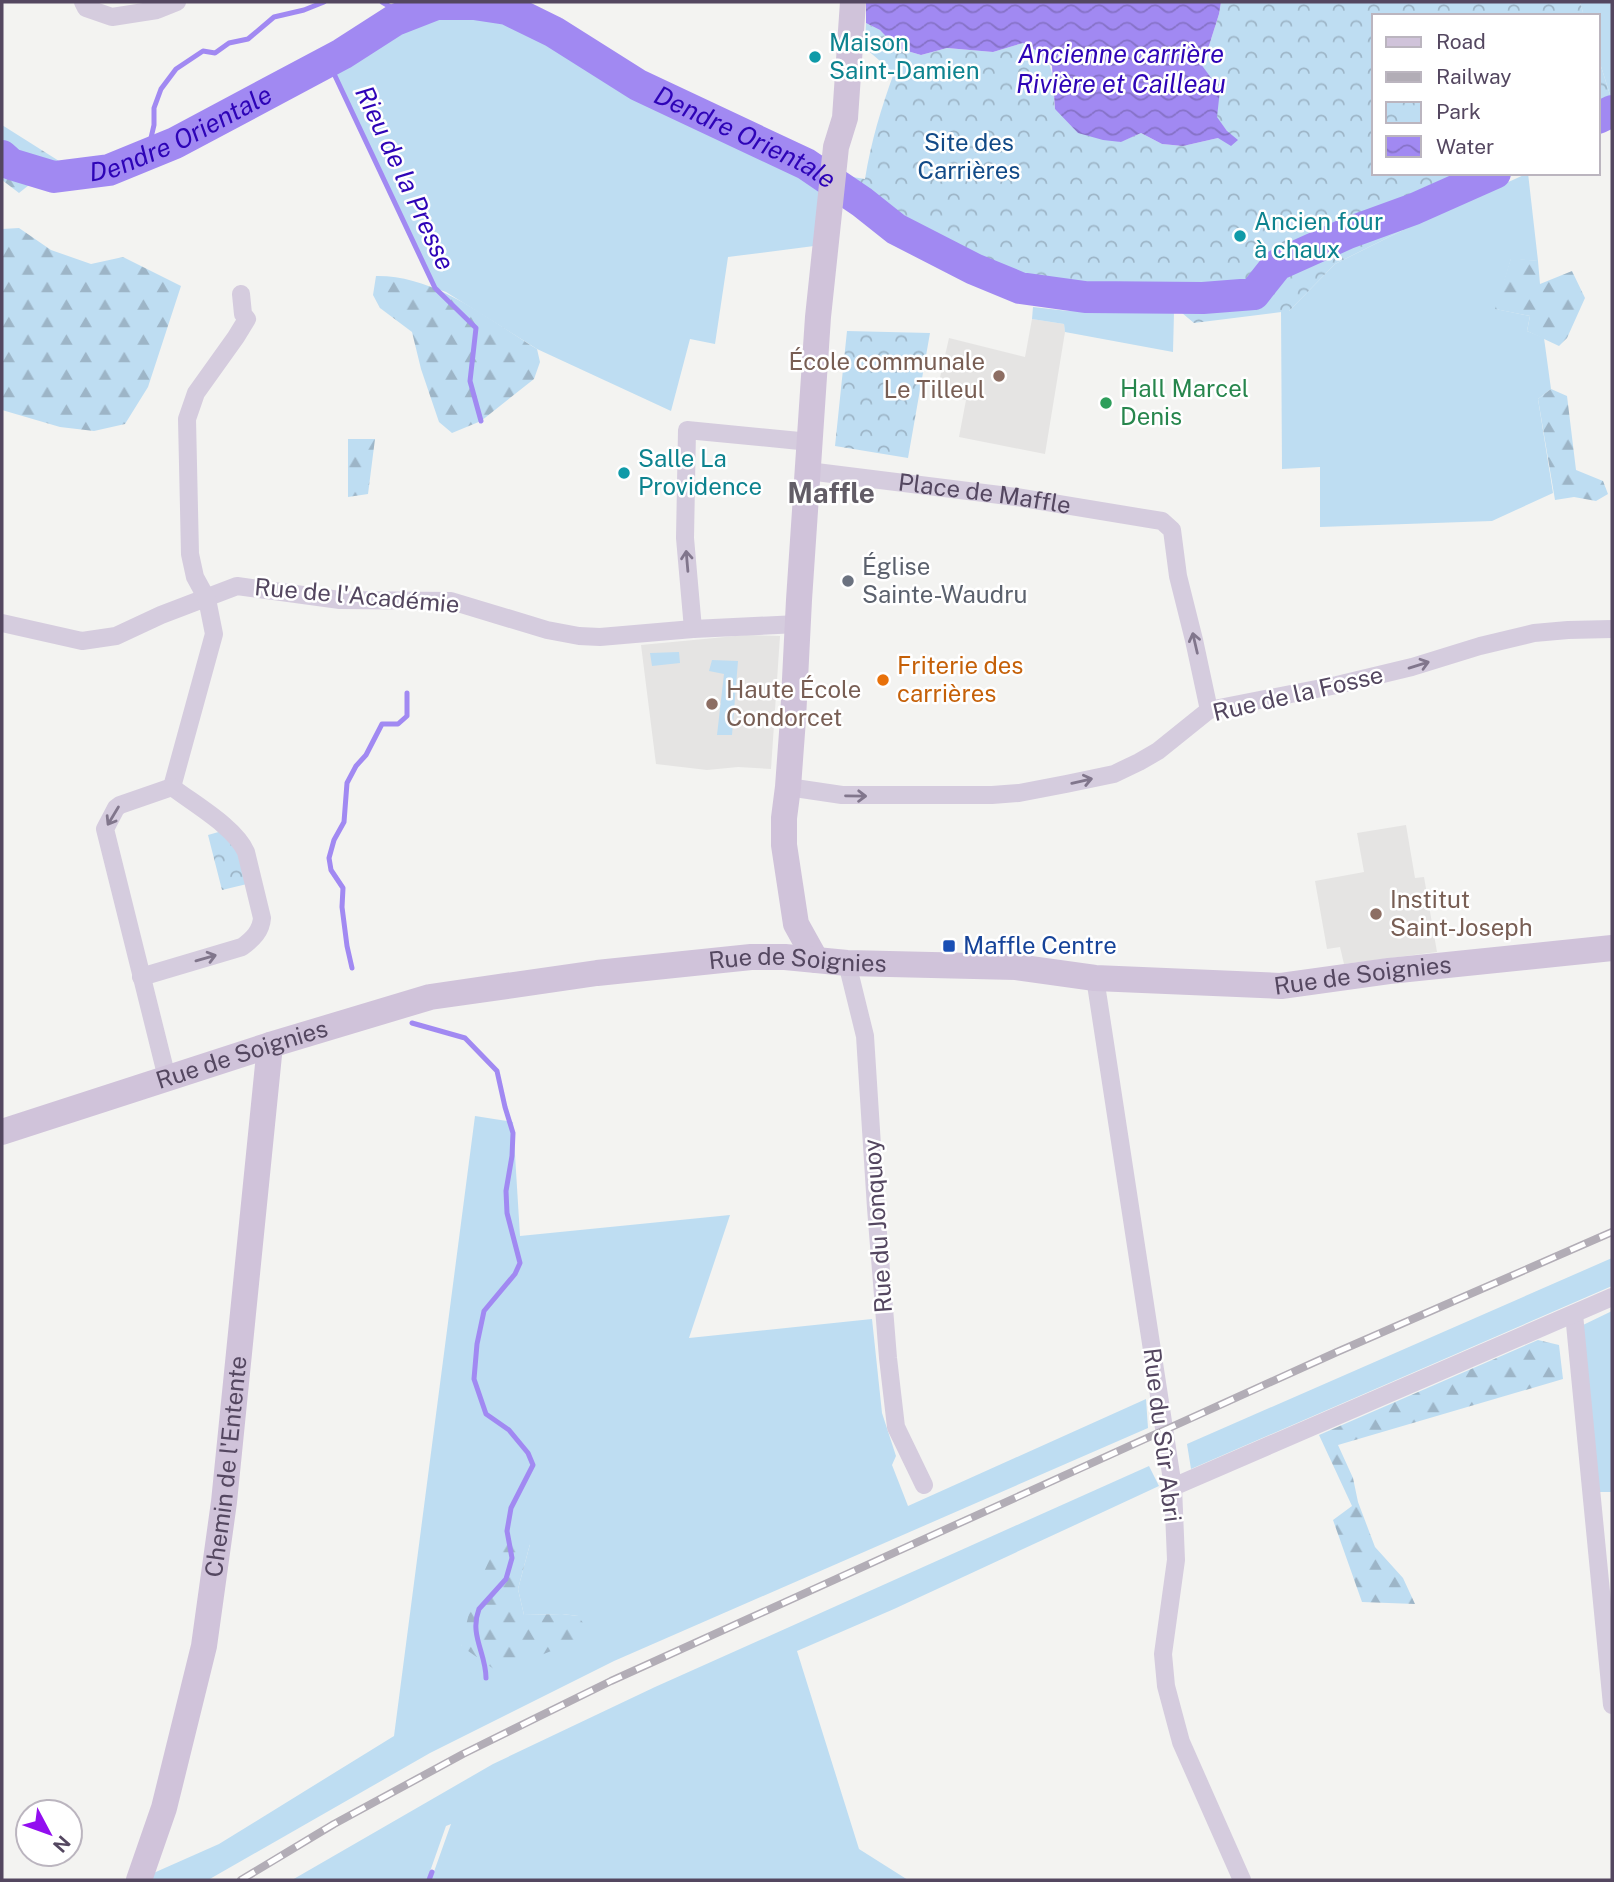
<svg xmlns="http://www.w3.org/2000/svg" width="1614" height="1882" font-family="'Public Sans',sans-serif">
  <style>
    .education { fill: #e5e4e3 }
    .grass { fill: #beddf2; fill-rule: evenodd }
    .forest { fill: url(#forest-firs) }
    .park { fill: url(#park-crowns) }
    .water { fill: url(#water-waves) }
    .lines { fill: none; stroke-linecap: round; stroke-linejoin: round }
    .stream { stroke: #a189f2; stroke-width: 5 }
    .river { stroke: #a189f2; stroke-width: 32 }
    .street { stroke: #d5ccde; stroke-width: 18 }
    .secondary { stroke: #d0c3da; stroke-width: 26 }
    .rail-casing { stroke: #b2adb6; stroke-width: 8 }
    .rail { stroke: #fff; stroke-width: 5; stroke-dasharray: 16; stroke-linecap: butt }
    .oneway { stroke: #81768c }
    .culture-dot { fill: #0f9aa8; stroke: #fff; stroke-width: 2.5 }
    .education-dot { fill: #8d6e63; stroke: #fff; stroke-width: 2.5 }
    .leisure-dot { fill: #2e9e5b; stroke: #fff; stroke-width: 2.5 }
    .worship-dot { fill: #6b7280; stroke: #fff; stroke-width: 2.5 }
    .food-dot { fill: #e8710a; stroke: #fff; stroke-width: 2.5 }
    .transit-dot { fill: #1a4fb4; stroke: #fff; stroke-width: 2.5 }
    .labels { text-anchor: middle; stroke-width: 5; stroke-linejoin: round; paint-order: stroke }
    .culture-label { font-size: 24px; fill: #0d838f; stroke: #fff; text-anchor: start }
    .park-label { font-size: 24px; fill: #124a87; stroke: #fff }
    .education-label { font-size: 24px; fill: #785e54; stroke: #fff; text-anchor: start }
    .leisure-label { font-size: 24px; fill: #27864d; stroke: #fff; text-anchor: start }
    .street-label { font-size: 24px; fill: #544760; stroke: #fff }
    .worship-label { font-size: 24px; fill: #5b616d; stroke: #fff; text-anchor: start }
    .food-label { font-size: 24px; fill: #c56008; stroke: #fff; text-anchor: start }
    .transit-label { font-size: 24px; fill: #164399; stroke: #fff; text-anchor: start }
    .water-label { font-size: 26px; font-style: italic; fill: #2e04b7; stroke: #fff }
    .quarter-label { font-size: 28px; font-weight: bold; fill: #625d66; stroke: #fff }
  </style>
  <defs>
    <pattern id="forest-firs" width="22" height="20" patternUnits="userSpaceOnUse" patternTransform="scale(1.75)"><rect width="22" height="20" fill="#beddf2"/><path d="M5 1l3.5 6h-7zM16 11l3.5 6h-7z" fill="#9db5c7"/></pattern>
    <pattern id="park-crowns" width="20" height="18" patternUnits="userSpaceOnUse" patternTransform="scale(1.75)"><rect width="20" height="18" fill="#beddf2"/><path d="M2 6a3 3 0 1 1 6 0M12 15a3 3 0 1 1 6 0" fill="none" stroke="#9db5c7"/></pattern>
    <pattern id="water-waves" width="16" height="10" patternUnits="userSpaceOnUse" patternTransform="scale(1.75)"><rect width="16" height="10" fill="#a189f2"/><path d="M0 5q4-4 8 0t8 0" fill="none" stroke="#8672c7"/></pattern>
  </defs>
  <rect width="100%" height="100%" fill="#f3f3f1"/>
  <path class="education" d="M1032 319 1064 324 1065 332 1045 454 959 437 966 400 936 395 949 338 1025 357Z
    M746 635 780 636 771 769 738 767 707 770 656 764 641 645Z
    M1406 825 1415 878 1424 877 1437 952 1344 964 1340 947 1327 949 1315 881 1364 872 1357 833Z"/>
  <path class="grass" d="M1580 2H1612V101L1598 57V16H1584Z
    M436 4H474L507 9 554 32 638 85 821 180 814 246 728 257 715 344 690 339 671 411 537 349 446 292 435 288 328 61 395 20Z
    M1528 173 1538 261 1511 259 1496 309 1530 316 1527 331 1544 338 1551 389 1538 399 1553 493 1492 521 1320 527V467L1282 469 1281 311H1289L1335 264 1407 228Z
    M1033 307 1068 311 1174 312 1173 352 1065 332 1064 324 1032 319Z
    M679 652 680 663 652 666 650 653Z
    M712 660 738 661 732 735H717L724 674 709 671Z
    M475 1116 513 1122 520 1236 730 1215 689 1338 872 1319 882 1413 896 1456 892 1465 908 1506 1146 1399 1148 1428 614 1661 430 1753 208 1880H147L149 1875 219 1844 394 1736ZM530 1544 518 1589 524 1615 562 1614 578 1616 461 1646Z
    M1612 1258V1286L1191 1469 1187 1444Z
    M1612 1311V1492H1596L1583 1325Z
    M1149 1466 1159 1486 894 1609 797 1651 859 1849 908 1880H431L451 1824 446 1826 427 1880H292L493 1764 655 1687Z"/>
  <path class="forest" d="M2 125 59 161 19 193 2 180Z
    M19 228 51 250 91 264 123 257 181 286 148 387 125 424 94 431 60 427 2 410V229Z
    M1511 258 1538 261 1540 284 1572 271 1585 298 1567 338 1559 346 1527 331 1530 316 1495 309Z
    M376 276C435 275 488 319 537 349L540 362 534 379 481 421 452 433 439 422 421 369 412 332 380 308 373 295Z
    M1551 389 1567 396 1576 470 1603 481 1608 494 1596 501 1574 497 1555 500 1538 399Z
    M348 439H375L368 494 348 497Z
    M1538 1340 1559 1345 1563 1379 1338 1445 1353 1478 1358 1502 1375 1547 1403 1578 1415 1604 1362 1602 1333 1520 1352 1506 1319 1435Z
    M516 1528 530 1544 518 1589 524 1615 562 1614 578 1616 592 1635 498 1672 461 1646 473 1597 498 1540Z"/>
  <path class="park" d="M1221 2H1580L1584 16H1374V173H1495L1414 209 1407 228 1335 264 1289 311 1194 323 1164 298 1085 297 1020 288 974 269 896 229 847 192 846 176 865 179C871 142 881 108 894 73L865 48 866 23 880 30 897 48 921 55 947 48 993 52 1023 43C1058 61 1052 73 1055 109L1120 142 1141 133 1162 144 1183 146 1218 138 1227 131 1216 117 1219 90 1198 60 1207 52 1219 14Z
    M1598 57 1612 101V111L1598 118Z
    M847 331 930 333 908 458 835 446Z
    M222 831 235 844 247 884 222 890 208 835Z"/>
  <path class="water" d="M866 2H1221L1219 14 1207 52 1198 60 1220 90 1217 117 1227 131 1238 140 1231 146 1218 138 1183 146 1162 144 1141 133 1121 142 1103 140 1078 133 1055 109 1052 66 1037 51 1023 43 993 52 947 48 921 55 897 48 880 30 866 23Z"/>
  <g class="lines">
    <path class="stream" d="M382 2 406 16
      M328 61 435 288 476 328 470 381 481 421
      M147 155 154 125V108L161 89 176 69 203 51 215 53 229 43 248 39 274 17 304 10 324 2
      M352 968 347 946 342 907 343 888 331 870 329 858 334 840 344 822 347 783 356 766 366 755 382 724H398L407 716V693
      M412 1023 465 1038 497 1071 505 1107 513 1133 512 1156 506 1191 507 1213 520 1263 515 1274 484 1311 477 1344 474 1379 486 1414 509 1430 528 1453 533 1465 511 1508 507 1531 512 1558 506 1579 479 1609C469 1635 486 1653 486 1678
      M429 1880 432 1872"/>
    <g class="river">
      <path d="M1598 118 1612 111"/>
      <path id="s1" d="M2 156 11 164 54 177 109 170 175 143 342 54 395 20 436 4H474L507 9 554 32 638 85 806 164 862 202 896 229 974 269 1020 288 1085 297 1203 298 1254 294 1277 265 1348 233 1414 209 1495 173"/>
    </g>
    <g class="street">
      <path d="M83 2 86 8 112 17 157 10 177 2"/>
      <path id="s2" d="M808 471 1016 497 1162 521 1172 530 1178 576 1194 640 1209 710"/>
      <path d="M2 623 82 641 116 636 161 615 237 586 340 600 451 601 547 630 579 636 600 637 693 629 798 624"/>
      <path d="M693 629 685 538 687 430 810 442"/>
      <path d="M172 787 214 634 207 599 195 577 190 554 187 419 196 393 236 337 247 319 243 314 241 294"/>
      <path d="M788 787 842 795H992L1019 793 1066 784 1114 774 1139 762 1158 751 1209 710 1337 685 1412 667 1480 646 1534 633 1568 630 1612 629"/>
      <path d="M847 963 865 1036 876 1208 888 1358 896 1427 924 1485"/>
      <path d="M141 977 242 947C253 939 261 931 262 918L246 852C235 827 194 804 172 787"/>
      <path d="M1095 978 1173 1487 1176 1560 1163 1654 1166 1686 1181 1742 1242 1880"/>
      <path d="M167 1078 105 829 116 808 120 805 172 787"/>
      <path d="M1574 1314 1612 1705"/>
      <path d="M1173 1487 1612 1297"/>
    </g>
    <g class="secondary">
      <path d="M816 960 796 924 784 845V818L788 787 793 719 799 600 818 317 836 147 845 118 853 2"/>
      <path id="s3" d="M2 1132 270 1045 430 997 597 973 751 957H785L847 963 1016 967 1095 978 1281 986 1389 971 1612 948"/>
      <path id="s4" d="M139 1880 164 1808 204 1646 224 1502 270 1045"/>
    </g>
    <g class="rail-casing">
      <path id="rail" d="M241 1880 334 1824 463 1754 611 1681 1337 1352 1612 1232"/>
    </g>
    <use href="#rail" class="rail"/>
  </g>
  <defs><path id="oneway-shaft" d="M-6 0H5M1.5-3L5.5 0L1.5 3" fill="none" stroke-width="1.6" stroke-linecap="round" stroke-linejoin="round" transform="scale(1.75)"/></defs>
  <g class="oneway">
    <use href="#oneway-shaft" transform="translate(687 561) rotate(-95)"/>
    <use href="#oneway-shaft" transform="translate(1195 643) rotate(-103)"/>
    <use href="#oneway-shaft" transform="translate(1419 665) rotate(-17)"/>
    <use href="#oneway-shaft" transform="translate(1082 781) rotate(-13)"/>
    <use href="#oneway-shaft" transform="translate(856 796) rotate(1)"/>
    <use href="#oneway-shaft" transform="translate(113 816) rotate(121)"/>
    <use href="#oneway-shaft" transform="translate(206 958) rotate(-16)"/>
  </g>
  <g class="culture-dot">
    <circle cx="815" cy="57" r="7"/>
    <circle cx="1240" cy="236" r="7"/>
    <circle cx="624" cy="473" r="7"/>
  </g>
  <g class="education-dot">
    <circle cx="999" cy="376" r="7"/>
    <circle cx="712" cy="704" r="7"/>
    <circle cx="1376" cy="914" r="7"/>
  </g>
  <circle class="leisure-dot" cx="1106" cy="403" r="7"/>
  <circle class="worship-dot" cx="848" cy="581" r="7"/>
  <circle class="food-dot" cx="883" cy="680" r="7"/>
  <rect class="transit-dot" x="942" y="939" width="14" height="14" rx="3.5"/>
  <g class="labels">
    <g class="culture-label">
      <text x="829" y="51">Maison<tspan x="829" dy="28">Saint-Damien</tspan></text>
      <text x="1254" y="230">Ancien four<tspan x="1254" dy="28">à chaux</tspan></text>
      <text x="638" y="467">Salle La<tspan x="638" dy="28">Providence</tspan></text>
    </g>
    <g class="park-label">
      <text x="969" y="151">Site des<tspan x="969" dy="28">Carrières</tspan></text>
    </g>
    <g class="education-label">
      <text x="985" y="370" text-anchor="end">École communale<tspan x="985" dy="28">Le Tilleul</tspan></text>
      <text x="726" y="698">Haute École<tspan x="726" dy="28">Condorcet</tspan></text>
      <text x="1390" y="908">Institut<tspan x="1390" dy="28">Saint-Joseph</tspan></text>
    </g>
    <g class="leisure-label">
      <text x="1120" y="397">Hall Marcel<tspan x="1120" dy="28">Denis</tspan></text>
    </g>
    <g class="street-label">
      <text dy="8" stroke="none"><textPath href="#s2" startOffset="178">Place de Maffle</textPath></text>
      <text transform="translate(357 596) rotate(5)" y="8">Rue de l'Académie</text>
      <text transform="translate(1298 694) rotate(-13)" y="8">Rue de la Fosse</text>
      <text dy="8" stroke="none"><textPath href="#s3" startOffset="819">Rue de Soignies</textPath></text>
      <text dy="8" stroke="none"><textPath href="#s3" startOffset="1386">Rue de Soignies</textPath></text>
      <text dy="8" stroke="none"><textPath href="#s3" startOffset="252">Rue de Soignies</textPath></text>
      <text transform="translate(878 1226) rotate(-94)" y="8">Rue du Jonquoy</text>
      <text transform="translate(1162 1435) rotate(83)" y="8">Rue du Sûr Abri</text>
      <text dy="8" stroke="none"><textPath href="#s4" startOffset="424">Chemin de l'Entente</textPath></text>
    </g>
    <g class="worship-label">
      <text x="862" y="575">Église<tspan x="862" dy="28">Sainte-Waudru</tspan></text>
    </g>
    <g class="food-label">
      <text x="897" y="674">Friterie des<tspan x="897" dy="28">carrières</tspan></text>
    </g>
    <g class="transit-label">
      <text x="963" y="954">Maffle Centre</text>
    </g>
    <g class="water-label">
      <text x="1121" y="63">Ancienne carrière<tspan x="1121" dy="30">Rivière et Cailleau</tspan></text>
      <text dy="9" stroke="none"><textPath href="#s1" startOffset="192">Dendre Orientale</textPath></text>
      <text dy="9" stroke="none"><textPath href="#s1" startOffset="822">Dendre Orientale</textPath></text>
      <text transform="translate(405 178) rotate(65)" y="9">Rieu de la Presse</text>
    </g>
    <g class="quarter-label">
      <text x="831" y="503">Maffle</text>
    </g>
  </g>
  <rect width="1614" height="1882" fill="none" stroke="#544760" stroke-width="7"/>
  <rect x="1372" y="14" width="228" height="161" fill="#ffffff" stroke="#bbb5bf" stroke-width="2"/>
  <rect x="1386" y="37" width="35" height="10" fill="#d0c3da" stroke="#bbb5bf" stroke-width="2"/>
  <text x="1436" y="49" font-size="21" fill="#544760">Road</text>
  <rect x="1386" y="72" width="35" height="10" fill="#b2adb6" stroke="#bbb5bf" stroke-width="2"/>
  <text x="1436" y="84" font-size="21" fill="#544760">Railway</text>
  <rect x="1386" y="102" width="35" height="21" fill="url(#park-crowns)" stroke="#bbb5bf" stroke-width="2"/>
  <text x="1436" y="119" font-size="21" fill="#544760">Park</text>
  <rect x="1386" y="136" width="35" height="21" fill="url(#water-waves)" stroke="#bbb5bf" stroke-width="2"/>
  <text x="1436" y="154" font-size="21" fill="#544760">Water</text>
  <g transform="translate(49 1833) rotate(131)"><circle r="33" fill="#ffffff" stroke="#bbb5bf" stroke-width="2"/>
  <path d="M0-5L12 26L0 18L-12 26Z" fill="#930ef0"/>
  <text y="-10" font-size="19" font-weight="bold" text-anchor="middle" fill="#544760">N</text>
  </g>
</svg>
